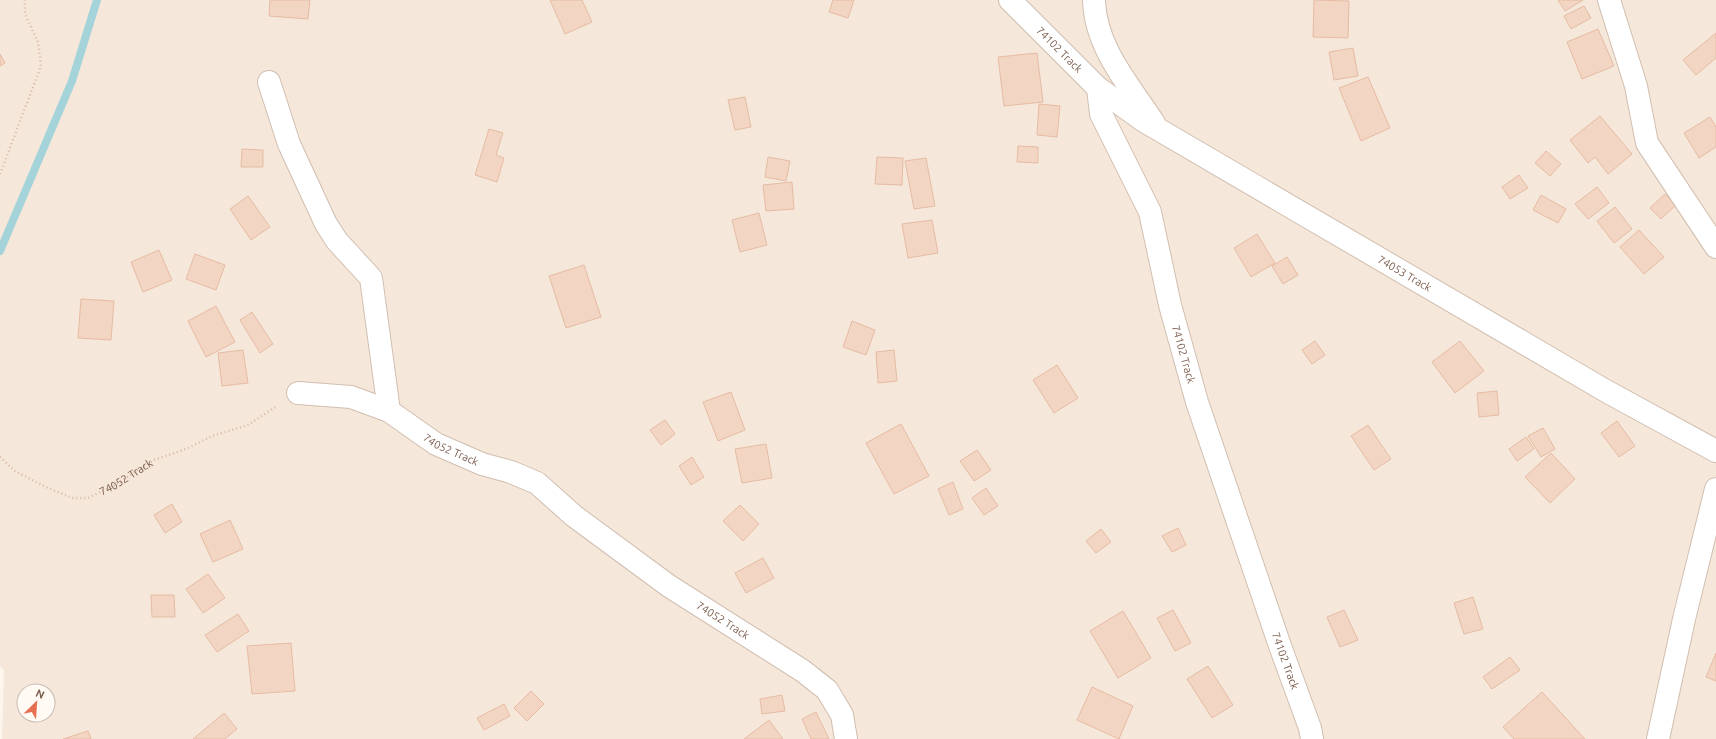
<svg xmlns="http://www.w3.org/2000/svg" width="1716" height="739" font-family="Ubuntu,sans-serif">
  <style>
    .residential { fill: #f5e8da; fill-rule: evenodd }
    .lines { fill: none; stroke-linecap: round; stroke-linejoin: round }
    .stream { stroke: #a5d3da; stroke-width: 8 }
    .building { fill: #f3d5c3; stroke: #e6bba3 }
    .minor-casing { stroke: #d1beb0; stroke-width: 24 }
    .path { stroke: #d9b8a5; stroke-width: 2.5; stroke-dasharray: 1 3; stroke-linecap: butt }
    .minor { stroke: #fff; stroke-width: 22 }
    .labels { text-anchor: middle; stroke-width: 4; stroke-linejoin: round; paint-order: stroke }
    .street-label { font-size: 11px; fill: #7a5c4d; stroke: #fffaf3 }
  </style>
  <rect width="100%" height="100%" fill="#fdf6ec"/>
  <path class="residential" d="M0 0H1716V739H2L4 670 0 666ZM24 691H48V715H24Z"/>
  <g class="lines">
    <path class="stream" d="M0 251 72 81 97 0"/>
  </g>
  <path class="building" d="M270 0H310L308 19 269 16Z
    M550 0H582L592 22 565 34Z
    M833 0H854L848 18 829 12Z
    M1314 0 1349 1 1348 38 1313 37Z
    M1558 0H1583L1565 11Z
    M1584 6 1591 18 1571 29 1564 16Z
    M1598 29 1614 66 1582 79 1567 42Z
    M1716 33V58L1696 75 1683 60Z
    M1353 48 1358 76 1334 80 1329 52Z
    M1037 53 1043 102 1004 106 998 57Z
    M0 54 5 63 0 66Z
    M1368 77 1390 128 1361 141 1339 88Z
    M745 97 751 127 735 130 728 100Z
    M1039 104 1060 106 1057 137 1037 135Z
    M1600 116 1632 154 1608 174 1595 157 1588 163 1570 140Z
    M1710 117 1716 127V147L1699 158 1684 133Z
    M489 129 503 133 496 155 504 158 497 182 475 175Z
    M1018 146 1038 147V163L1017 162Z
    M242 149 263 150V167H241Z
    M1546 151 1561 164 1550 176 1535 163Z
    M768 157 790 161 786 181 765 177Z
    M877 157 903 158 902 185 875 184Z
    M926 158 935 206 914 209 905 161Z
    M1519 175 1528 188 1510 199 1502 187Z
    M792 182 794 209 766 211 763 185Z
    M1597 187 1609 203 1588 219 1575 204Z
    M1665 194 1676 205 1661 219 1650 208Z
    M1541 195 1566 209 1558 223 1533 210Z
    M248 196 270 227 251 240 230 209Z
    M1615 207 1632 229 1614 243 1597 221Z
    M759 213 767 245 740 252 732 220Z
    M932 220 938 253 908 258 902 224Z
    M1639 230 1664 257 1644 274 1620 247Z
    M1257 234 1275 263 1251 277 1234 248Z
    M159 250 172 280 143 292 131 262Z
    M195 254 225 265 216 290 186 279Z
    M1287 257 1298 275 1283 284 1272 266Z
    M584 265 601 317 566 328 549 276Z
    M81 299 114 301 111 340 78 338Z
    M216 306 235 342 206 357 188 321Z
    M252 312 273 344 260 353 240 320Z
    M852 321 875 330 866 355 843 347Z
    M1315 341 1325 355 1312 364 1302 350Z
    M1460 341 1484 371 1455 393 1432 362Z
    M243 350 248 383 222 386 218 353Z
    M894 350 897 381 878 383 876 352Z
    M1057 365 1078 398 1054 413 1033 380Z
    M1497 391 1499 415 1479 417 1477 393Z
    M731 392 745 430 718 441 703 402Z
    M665 420 675 434 661 445 650 430Z
    M1617 421 1635 446 1619 457 1601 433Z
    M901 424 929 476 894 494 866 443Z
    M1368 425 1391 459 1374 470 1351 436Z
    M1543 428 1555 449 1541 457 1528 436Z
    M1526 437 1534 449 1517 461 1509 449Z
    M766 444 772 478 742 483 735 449Z
    M977 450 991 470 974 481 960 461Z
    M1551 453 1575 479 1550 503 1525 477Z
    M692 457 704 477 691 485 679 466Z
    M953 482 963 509 949 515 938 489Z
    M986 488 998 506 984 515 972 498Z
    M172 504 182 522 165 533 154 515Z
    M740 505 759 524 743 541 723 521Z
    M230 520 243 549 213 562 200 534Z
    M1178 528 1186 545 1172 552 1162 536Z
    M1101 529 1111 542 1096 553 1086 541Z
    M763 558 774 578 746 593 735 573Z
    M208 574 225 598 203 613 186 589Z
    M151 595H174L175 617H152Z
    M1473 597 1483 629 1464 634 1454 603Z
    M1173 610 1191 643 1175 651 1157 618Z
    M1344 610 1358 640 1340 647 1327 617Z
    M1123 611 1151 658 1118 678 1090 631Z
    M238 614 249 631 217 652 205 635Z
    M291 643 295 691 252 694 247 646Z
    M1716 653V681L1706 677Z
    M1510 657 1520 670 1492 689 1483 677Z
    M1208 666 1233 705 1212 718 1187 679Z
    M1092 687 1133 706 1119 739 1077 720Z
    M531 691 544 704 527 721 514 708Z
    M1542 692 1585 739H1514L1503 727Z
    M782 695 785 711 762 714 760 699Z
    M504 704 510 716 484 730 477 718Z
    M816 712 829 739H811L802 719Z
    M224 713 237 729 225 739H193Z
    M769 720 783 739H744Z
    M88 731 91 739H63Z"/>
  <g class="lines">
    <g class="minor-casing">
      <g id="minor">
        <path id="s2" d="M1010 0 1098 88 1144 121 1606 391 1716 451"/>
        <path d="M1094 0C1095 47 1129 85 1154 123"/>
        <path d="M1609 0 1636 86 1647 143 1716 247"/>
        <path d="M269 82 289 144 326 224 337 241 371 278 389 411"/>
        <path id="s3" d="M1098 88 1101 114 1150 212 1170 305 1197 402 1279 643 1310 728 1312 739"/>
        <path id="s4" d="M298 393 351 397 389 411 436 444 482 464 511 472 537 483 574 516 669 586 803 671 827 690 842 715 846 739"/>
        <path d="M1658 739 1684 619 1716 489"/>
      </g>
    </g>
    <g class="path">
      <path d="M0 174 41 66 38 42 25 14V0"/>
      <path id="s1" d="M0 457 15 471 46 487 72 498H88L113 486 154 460 186 449 212 436 248 425 277 406"/>
    </g>
    <use href="#minor" class="minor"/>
  </g>
  <g class="labels">
    <g class="street-label">
      <text dy="4" stroke="none"><textPath href="#s2" startOffset="70">74102 Track</textPath></text>
      <text dy="4" stroke="none"><textPath href="#s2" startOffset="483">74053 Track</textPath></text>
      <text dy="4" stroke="none"><textPath href="#s3" startOffset="282">74102 Track</textPath></text>
      <text dy="4" stroke="none"><textPath href="#s4" startOffset="167">74052 Track</textPath></text>
      <text dy="4" stroke="none"><textPath href="#s1" startOffset="143">74052 Track</textPath></text>
      <text dy="4" stroke="none"><textPath href="#s4" startOffset="491">74052 Track</textPath></text>
      <text dy="4" stroke="none"><textPath href="#s3" startOffset="605">74102 Track</textPath></text>
    </g>
  </g>
  <g transform="translate(36 703) rotate(25)"><circle r="19" fill="#fffaf3" stroke="#cabbb1"/>
  <path d="M0-3L7 15L0 10L-7 15Z" fill="#e76f51"/>
  <text y="-6" font-size="11" font-weight="bold" text-anchor="middle" fill="#7a5c4d">N</text>
  </g>
</svg>
